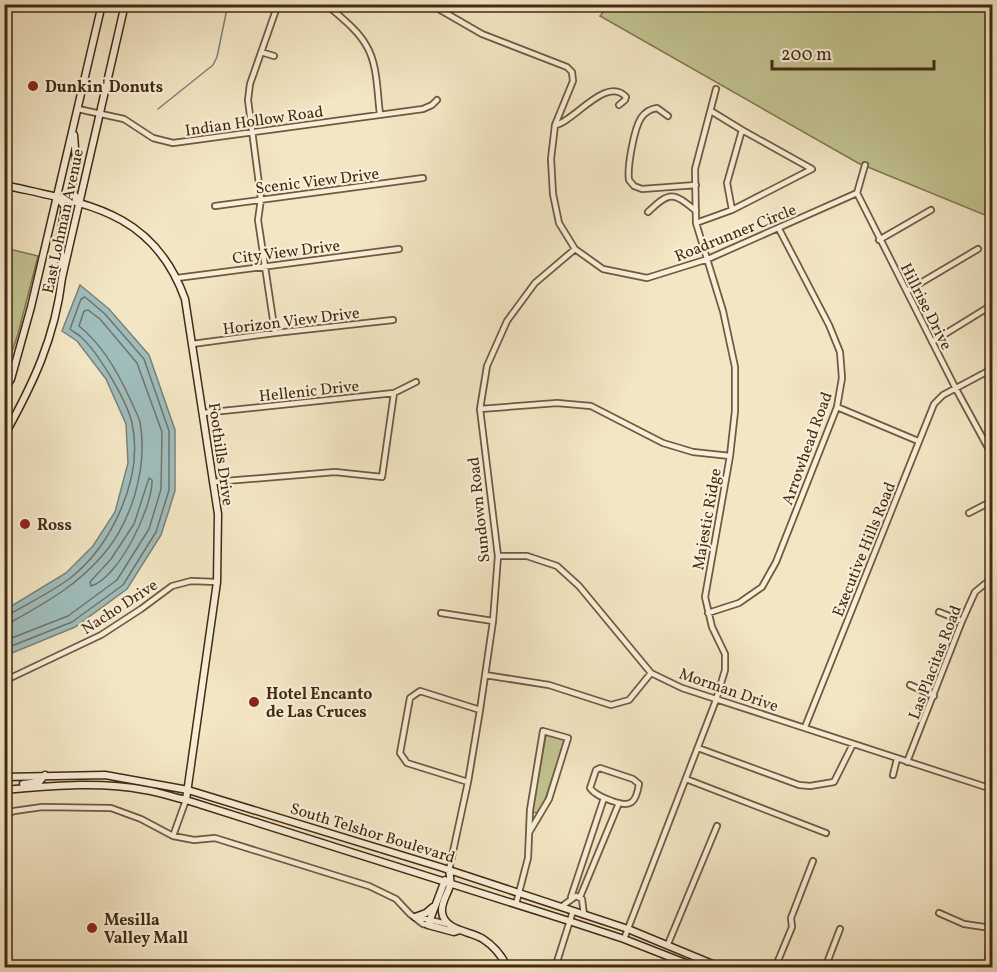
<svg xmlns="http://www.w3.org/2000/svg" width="997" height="972" font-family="Vollkorn,serif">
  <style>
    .green { fill: #c1c390; stroke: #827651; stroke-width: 1.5 }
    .water { fill: #9fbdbd; stroke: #7b8279; stroke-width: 1.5 }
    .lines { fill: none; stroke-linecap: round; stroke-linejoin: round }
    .shore { stroke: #727468; stroke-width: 1.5 }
    .stream { stroke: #7b8279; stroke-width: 1.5 }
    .street-casing { stroke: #70593e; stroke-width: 8 }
    .secondary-casing { stroke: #442a12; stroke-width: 9 }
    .street { stroke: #f7efd9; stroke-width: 4.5 }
    .secondary { stroke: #f7efd9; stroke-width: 6 }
    .poi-dot { fill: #8f2418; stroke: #f7efd9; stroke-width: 2 }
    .labels { text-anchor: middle; stroke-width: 4.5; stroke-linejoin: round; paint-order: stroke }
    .poi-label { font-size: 16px; font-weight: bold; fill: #442a12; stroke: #f7efd9; text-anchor: start }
    .street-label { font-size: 16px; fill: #442a12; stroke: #f7efd9 }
  </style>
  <rect width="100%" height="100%" fill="#f3e6c4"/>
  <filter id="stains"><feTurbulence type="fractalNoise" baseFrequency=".00333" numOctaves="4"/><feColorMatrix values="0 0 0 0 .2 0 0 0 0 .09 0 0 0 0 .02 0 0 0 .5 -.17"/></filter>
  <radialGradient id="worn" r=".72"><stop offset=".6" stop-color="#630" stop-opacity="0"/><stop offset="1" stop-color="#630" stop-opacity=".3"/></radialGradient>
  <path class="green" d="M610 4 992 5V218L858 163 600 16Z
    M5 248 38 256 18 334 5 373Z
    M546 735 565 740 544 803 537 813 532 812Z"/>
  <path class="water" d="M80 285 109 309 149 355 175 430V491L161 535 127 589 75 627 5 656V610L66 573 93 546 115 512 128 463 126 424 106 379 77 341 62 331Z"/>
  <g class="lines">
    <path class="shore" d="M149 478 152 480C153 507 118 579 91 586L90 582 111 559 134 524Z
      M4 615 10 614C29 603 51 592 69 579 112 546 144 477 132 423 127 401 98 352 81 337 78 334 73 332 70 329L81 299 85 297 105 314 144 359 169 431V490L156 532 123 585 72 622 4 649
      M4 623 13 621C47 602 77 585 102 556 132 522 148 467 140 422 138 415 134 408 131 401 119 374 103 345 79 326L84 311 88 310 100 319 137 363 162 432 161 489 149 529 117 580 68 616 4 641"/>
    <path class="stream" d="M158 109 213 65 217 57 228 4
      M4 269 11 256"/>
    <g class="street-casing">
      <path id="street" d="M326 4C340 17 357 29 366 45 378 64 377 93 380 114
        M430 4 482 34 567 67 572 72 573 81 555 125 551 159 553 194 559 223 575 249 603 269 647 278 708 259 857 193
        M261 52 274 56
        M78 109 124 119 153 138 173 143 423 109 432 105 437 100
        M668 116 657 108C650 109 645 112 641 118 634 129 627 167 629 180L634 186 642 189 696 185
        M555 125C573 123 606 75 626 97L625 100 619 105
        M865 165 857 193 956 389 992 455
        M215 206 423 178
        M732 210 812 169 742 130
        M648 212C670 191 673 192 696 211
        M696 223 732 210 727 183 742 130 711 111
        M879 240 931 210
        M177 278 399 249
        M907 291 978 249
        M275 333 258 220 261 199 248 100 250 84 278 4
        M932 342 992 305
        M192 344 275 333 393 320
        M837 407 918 441
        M480 409 557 403 591 406 663 443 693 452 730 456
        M203 413 394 393 416 382
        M213 482 335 472 382 477 394 393
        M969 513 992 501
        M498 556H527L557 566 579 586 651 673 682 688 992 789
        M939 612 962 621
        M441 613 493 621
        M708 613 739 603 762 587 776 562 837 407 842 378 840 352 829 325 779 229
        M485 675 549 685 611 705 629 700 651 673
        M4 681 101 635 141 609 172 586 191 581 217 582
        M910 685 934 696
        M805 727 934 404 943 395 992 369
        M698 748 799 785 810 786 834 782 853 744
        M907 762 962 621 975 592 992 578
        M600 768 633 779 639 784C636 803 631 808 612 801 604 798 595 795 590 788L596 770Z
        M893 775 897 759
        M686 779 826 833
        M468 782 407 763 400 753 410 698 420 691 480 710
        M4 816 14 811 42 807 111 808 141 819 173 836 194 840 215 838 369 886 396 899 410 914 423 924 428 925
        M173 836 186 800
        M449 870 468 782 480 710 493 621 498 556 480 409 487 366 507 321 535 283 575 249
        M571 897 604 798
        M580 897 619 803
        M516 904 528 858 530 810 543 731 568 738 549 799 530 831
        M561 907 576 896 582 899 584 915
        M939 913 964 924 991 928
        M417 917 447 924
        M624 939 716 700 725 670V654L712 627 705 597 730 456 735 411V367L723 311 696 223 695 169 716 89
        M668 944 717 826
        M555 968 573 911
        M775 968 792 927 791 918 813 861
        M825 968 840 929
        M988 968 992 879"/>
    </g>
    <g class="secondary-casing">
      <path id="secondary" d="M74 135 76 161 71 190 79 202
        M4 185C86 204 153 210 185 299L218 514 217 582 186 800
        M58 198 65 207 60 237 62 265
        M4 390 11 379 31 307 102 4
        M4 436C33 384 55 338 62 278L125 4
        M4 777 105 775 188 790 440 867 628 929 722 968
        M23 784 39 782 45 775
        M4 790C51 786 99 781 145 790 159 792 172 797 186 800L569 921 624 939 698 968
        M4 816H5
        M449 870C450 875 451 880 450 885 448 894 441 902 442 912 444 931 471 931 483 939 494 946 502 956 508 968
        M445 880 428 925 454 932 460 930
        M415 917 426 913 433 907"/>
    </g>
    <use href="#street" class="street"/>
    <use href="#secondary" class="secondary"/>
  </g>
  <g class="poi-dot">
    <circle cx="33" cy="86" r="6"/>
    <circle cx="25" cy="524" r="6"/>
    <circle cx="254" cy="702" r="6"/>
    <circle cx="92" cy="928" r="6"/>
  </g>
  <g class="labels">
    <g class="poi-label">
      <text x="45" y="92">Dunkin' Donuts</text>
      <text x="37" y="530">Ross</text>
      <text x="266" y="699">Hotel Encanto<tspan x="266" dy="18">de Las Cruces</tspan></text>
      <text x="104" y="925">Mesilla<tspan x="104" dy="18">Valley Mall</tspan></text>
    </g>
    <g class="street-label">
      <text transform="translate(254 120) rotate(-8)" y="6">Indian Hollow Road</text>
      <text transform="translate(317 180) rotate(-7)" y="6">Scenic View Drive</text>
      <text transform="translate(62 221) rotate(-78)" y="6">East Lohman Avenue</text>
      <text transform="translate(735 232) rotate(-22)" y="6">Roadrunner Circle</text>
      <text transform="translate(286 251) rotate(-7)" y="6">City View Drive</text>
      <text transform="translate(927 306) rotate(63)" y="6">Hillrise Drive</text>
      <text transform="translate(291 320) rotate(-7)" y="6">Horizon View Drive</text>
      <text transform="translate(309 390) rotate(-6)" y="6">Hellenic Drive</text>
      <text transform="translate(806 448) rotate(-70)" y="6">Arrowhead Road</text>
      <text transform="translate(222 454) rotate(82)" y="6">Foothills Drive</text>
      <text transform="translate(478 510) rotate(-96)" y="6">Sundown Road</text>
      <text transform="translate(706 519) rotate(-80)" y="6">Majestic Ridge</text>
      <text transform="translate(863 549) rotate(-68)" y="6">Executive Hills Road</text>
      <text transform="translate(119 606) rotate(-33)" y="6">Nacho Drive</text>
      <text transform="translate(934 662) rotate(-69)" y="6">Las Placitas Road</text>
      <text transform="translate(729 689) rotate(19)" y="6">Morman Drive</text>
      <text transform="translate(373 832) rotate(17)" y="6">South Telshor Boulevard</text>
    </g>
  </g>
  <rect width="997" height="972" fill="none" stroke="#f3e6c4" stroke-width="24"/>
  <rect x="6" y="6" width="985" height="960" fill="none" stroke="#442a12" stroke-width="3"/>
  <rect x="12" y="12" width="973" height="948" fill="none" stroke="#442a12" stroke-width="1.5"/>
  <path d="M772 60v9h162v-9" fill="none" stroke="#442a12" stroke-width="3"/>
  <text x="781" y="60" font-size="18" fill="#442a12" stroke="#f7efd9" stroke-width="4.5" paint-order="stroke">200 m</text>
  <rect width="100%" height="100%" filter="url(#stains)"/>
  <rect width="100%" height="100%" fill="url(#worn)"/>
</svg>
